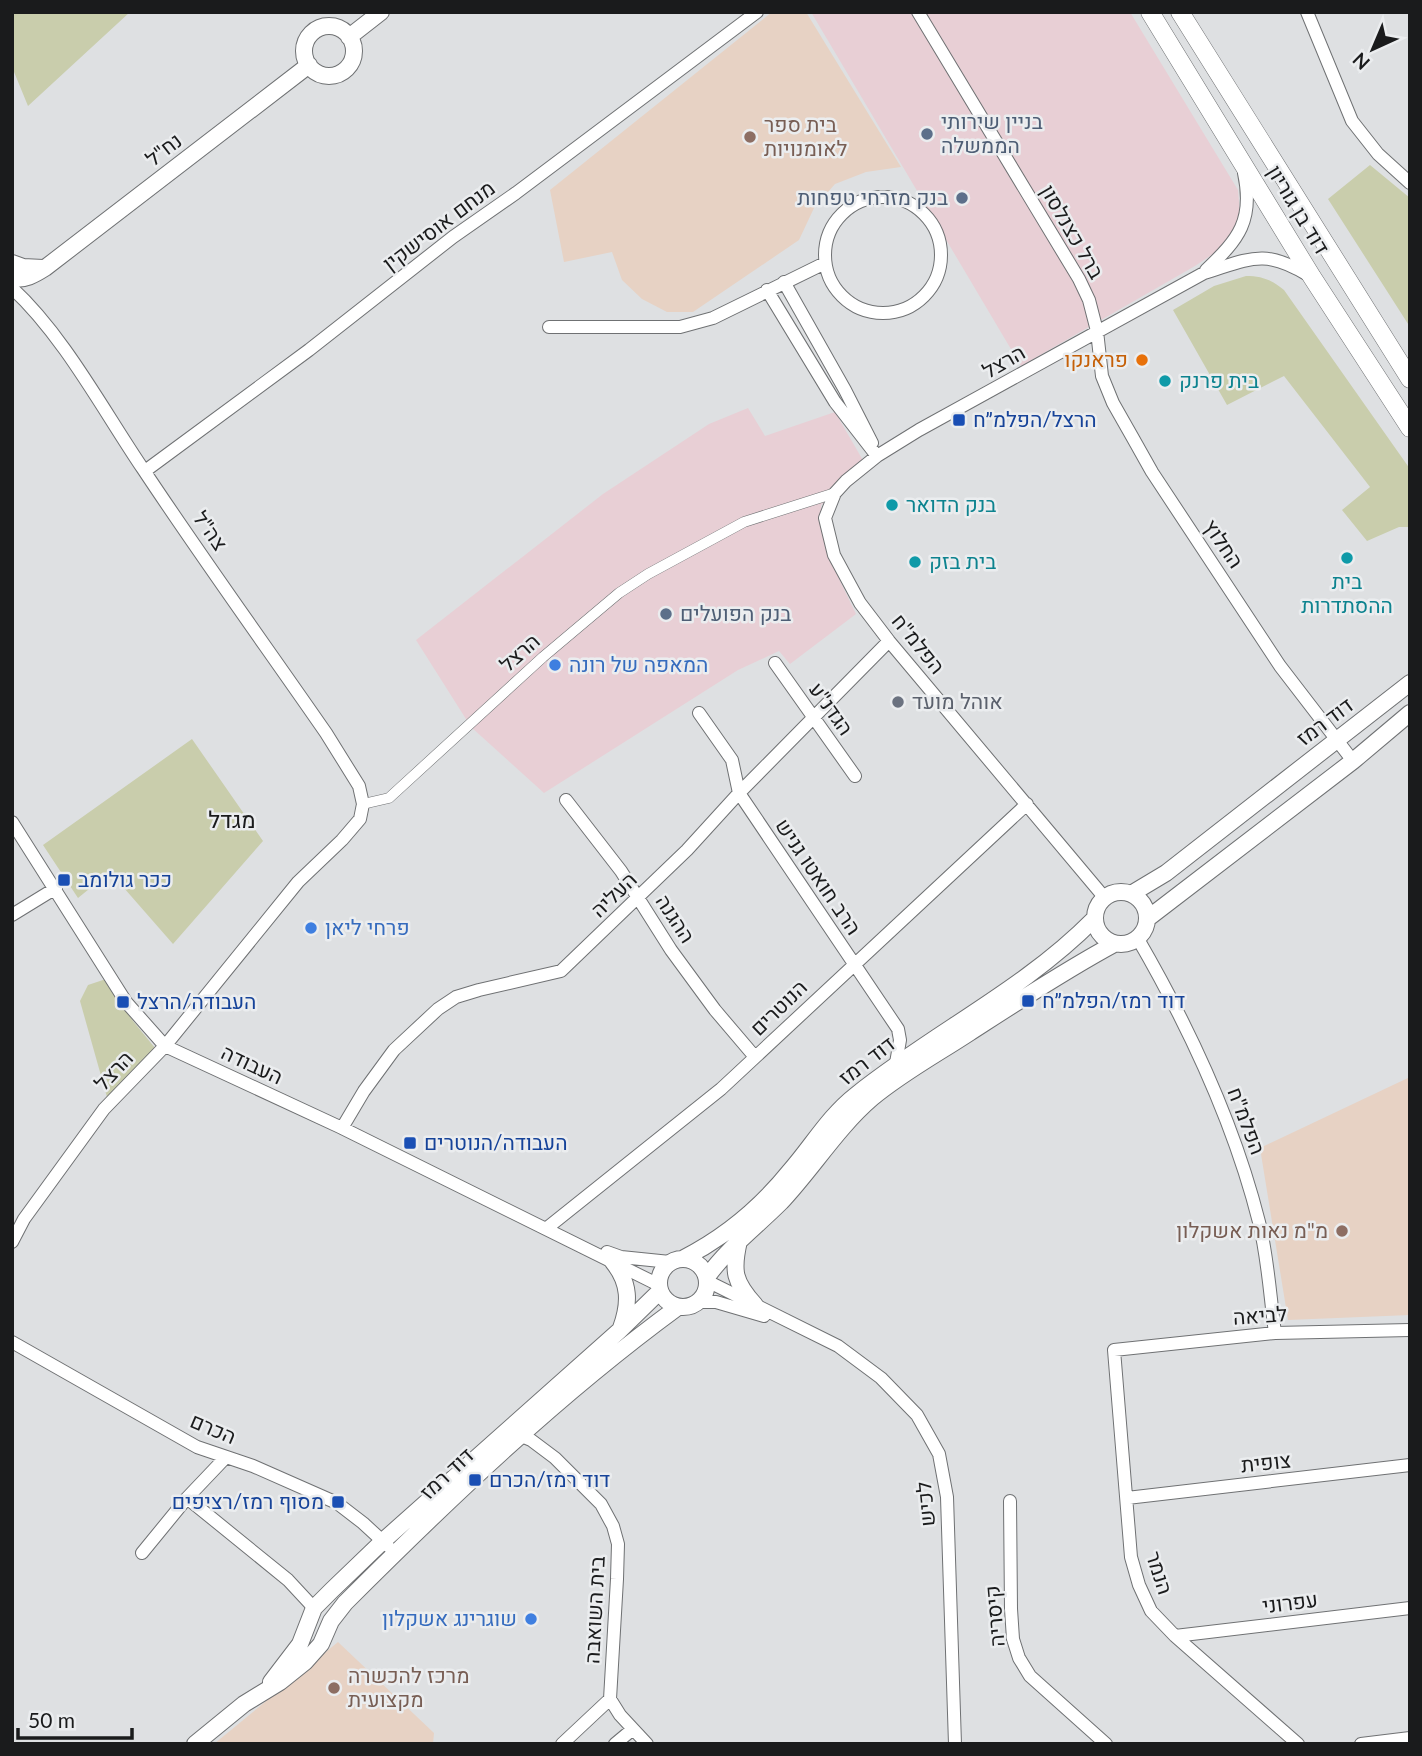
<svg xmlns="http://www.w3.org/2000/svg" width="1422" height="1756" font-family="Lato,Heebo,sans-serif">
  <style>
    .commercial { fill: #e8cfd5 }
    .education { fill: #e7d2c4 }
    .green { fill: #c9cdac }
    .lines { fill: none; stroke-linecap: round; stroke-linejoin: round }
    .pedestrian-casing { stroke: #6f7173; stroke-width: 11 }
    .minor-casing { stroke: #6f7173; stroke-width: 14 }
    .tertiary-casing { stroke: #6f7173; stroke-width: 18 }
    .secondary-casing { stroke: #6f7173; stroke-width: 19 }
    .pedestrian { stroke: #fff; stroke-width: 10 }
    .minor { stroke: #fff; stroke-width: 12 }
    .tertiary { stroke: #fff; stroke-width: 16 }
    .secondary { stroke: #fff; stroke-width: 18 }
    .service-dot { fill: #5c6f8a; stroke: #ebedef; stroke-width: 2.5 }
    .education-dot { fill: #8d6e63; stroke: #ebedef; stroke-width: 2.5 }
    .food-dot { fill: #e8710a; stroke: #ebedef; stroke-width: 2.5 }
    .culture-dot { fill: #0f9aa8; stroke: #ebedef; stroke-width: 2.5 }
    .transit-dot { fill: #1a4fb4; stroke: #ebedef; stroke-width: 2.5 }
    .shop-dot { fill: #3f7fe0; stroke: #ebedef; stroke-width: 2.5 }
    .worship-dot { fill: #6b7280; stroke: #ebedef; stroke-width: 2.5 }
    .labels { text-anchor: middle; stroke-width: 5; stroke-linejoin: round; paint-order: stroke }
    .service-label { font-size: 21px; fill: #4e5e75; stroke: #ebedef; text-anchor: start }
    .education-label { font-size: 21px; fill: #785e54; stroke: #ebedef; text-anchor: start }
    .street-label { font-size: 21px; fill: #1a1b1c; stroke: #ebedef }
    .food-label { font-size: 21px; fill: #c56008; stroke: #ebedef; text-anchor: end }
    .culture-label { font-size: 21px; fill: #0d838f; stroke: #ebedef; text-anchor: start }
    .transit-label { font-size: 21px; fill: #164399; stroke: #ebedef; text-anchor: start }
    .shop-label { font-size: 21px; fill: #366cbe; stroke: #ebedef; text-anchor: start }
    .worship-label { font-size: 21px; fill: #5b616d; stroke: #ebedef; text-anchor: start }
    .neighbourhood-label { font-size: 23px; fill: #1a1b1c; stroke: #ebedef }
  </style>
  <rect width="100%" height="100%" fill="#dee0e2"/>
  <path class="commercial" d="M811 12H1130L1238 190 1240 213 1235 229 1219 250 1195 266 1021 366Z
    M748 408 765 436 835 412 868 469 821 505 829 558 856 614 790 664 779 651 738 670 544 793 471 727 416 640 603 494 709 424Z"/>
  <path class="education" d="M772 12H806L901 167 866 172 835 184 814 208 799 240 693 312H667L642 299 622 280 612 252 564 262 550 190Z
    M1410 1077V1315L1288 1320 1260 1148Z
    M338 1642 434 1733 433 1744H214Z"/>
  <path class="green" d="M12 12H130L28 106 12 67Z
    M1370 165 1410 198V327L1328 199Z
    M1246 276C1262 276 1272 280 1284 290L1410 469V527H1399L1367 541 1342 510 1370 487 1284 376 1227 405 1173 310 1214 286Z
    M192 739 263 841 173 944 110 872 78 898 43 845Z
    M106 979 133 1021 155 1048 107 1097 80 1001 88 985Z"/>
  <g class="lines">
    <g class="pedestrian-casing">
      <path id="pedestrian" d="M363 804 389 798 543 657 619 593 648 574 744 522 835 493"/>
    </g>
    <g class="minor-casing">
      <path id="minor" d="M918 12 1079 279 1089 300 1097 331 1102 376 1113 403 1134 440 1152 472 1280 666 1353 761
        M1307 12 1352 121 1378 154 1410 183
        M825 255a58 58 0 1 1 116 0a58 58 0 1 1-116 0Z
        M1206 270C1239 239 1254 220 1244 173
        M784 282 845 390 872 443
        M12 288C64 336 103 410 143 469 202 558 265 645 326 733L359 786 363 804 360 819 342 840 298 882 165 1046 104 1109 24 1219 12 1242
        M767 290 835 402 877 456
        M549 327H680L713 318 825 263
        M145 471 309 350 453 237 516 193 757 12
        M775 663 855 776
        M699 713 732 760 739 793 898 1029 900 1040 896 1063
        M566 800 621 871 671 950 715 1010 755 1057
        M12 822 126 1002 165 1046 342 1128 659 1285
        M1104 897 889 641 860 603 834 555 825 518 835 493 846 481 877 456 919 430 1204 273C1250 259 1264 248 1308 275
        M12 915 56 888
        M1138 939C1189 1027 1234 1123 1259 1222 1268 1258 1270 1296 1275 1333
        M342 1128 364 1091 394 1050 438 1009 456 997 479 990 561 971 687 850 739 793 889 641
        M547 1228 721 1089 1027 804
        M607 1252 621 1257 670 1262
        M707 1281 838 1346 881 1378 917 1415 939 1454 947 1497 955 1744
        M698 1302H716L764 1316
        M12 1342 197 1447 253 1466 337 1503 363 1523 388 1546
        M514 1433 531 1440 555 1458 601 1504 613 1526 618 1544 617 1579 610 1699 620 1715 647 1744
        M226 1457 187 1498 288 1580 314 1608
        M1127 1498 1410 1465
        M1010 1501 1011 1609 1013 1639 1019 1658 1030 1676 1106 1744
        M142 1553 187 1498
        M1175 1636 1410 1608
        M562 1744 610 1699
        M615 1744 633 1729
        M1298 1744 1175 1636 1151 1611 1139 1585 1131 1557 1114 1350 1275 1333 1410 1330
        M1361 1744 1410 1738"/>
    </g>
    <g class="tertiary-casing">
      <path id="tertiary" d="M304 51a25 25 0 1 1 50 0a25 25 0 1 1-50 0Z
        M349 37 381 12
        M12 263 23 267 43 268
        M12 279C25 280 34 275 45 268L309 65
        M1095 918a26 26 0 1 1 52 0a26 26 0 1 1-52 0Z
        M1131 894 1166 873 1410 683
        M1147 919 1353 761 1410 713
        M739 1241C732 1271 734 1282 755 1305
        M684 1258C725 1237 761 1207 790 1171 812 1146 829 1116 856 1095 933 1033 1024 990 1094 919
        M659 1283a24 24 0 1 1 48 0a24 24 0 1 1-48 0Z
        M613 1262C630 1283 630 1303 621 1328
        M707 1277C728 1248 756 1227 781 1202 813 1168 837 1128 872 1098 902 1073 937 1054 969 1033 1017 1002 1064 971 1114 944
        M271 1682 300 1644 314 1608 332 1590 383 1541 619 1331 660 1291
        M195 1744 244 1704 280 1682 305 1662 321 1644 331 1621 345 1603C450 1498 558 1395 678 1307"/>
    </g>
    <g class="secondary-casing">
      <path id="secondary" d="M1150 12 1312 277 1410 428
        M1180 12 1410 379"/>
    </g>
    <use href="#pedestrian" class="pedestrian"/>
    <use href="#minor" class="minor"/>
    <use href="#tertiary" class="tertiary"/>
    <use href="#secondary" class="secondary"/>
  </g>
  <g class="service-dot">
    <circle cx="927" cy="134" r="7"/>
    <circle cx="962" cy="198" r="7"/>
    <circle cx="666" cy="614" r="7"/>
  </g>
  <g class="education-dot">
    <circle cx="750" cy="137" r="7"/>
    <circle cx="1342" cy="1231" r="7"/>
    <circle cx="334" cy="1688" r="7"/>
  </g>
  <circle class="food-dot" cx="1142" cy="360" r="7"/>
  <g class="culture-dot">
    <circle cx="1165" cy="381" r="7"/>
    <circle cx="892" cy="505" r="7"/>
    <circle cx="1347" cy="558" r="7"/>
    <circle cx="915" cy="562" r="7"/>
  </g>
  <g class="transit-dot">
    <rect x="952" y="413" width="14" height="14" rx="3.5"/>
    <rect x="57" y="873" width="14" height="14" rx="3.5"/>
    <rect x="1021" y="994" width="14" height="14" rx="3.5"/>
    <rect x="116" y="995" width="14" height="14" rx="3.5"/>
    <rect x="403" y="1136" width="14" height="14" rx="3.5"/>
    <rect x="468" y="1473" width="14" height="14" rx="3.5"/>
    <rect x="331" y="1495" width="14" height="14" rx="3.5"/>
  </g>
  <g class="shop-dot">
    <circle cx="555" cy="665" r="7"/>
    <circle cx="311" cy="928" r="7"/>
    <circle cx="531" cy="1619" r="7"/>
  </g>
  <circle class="worship-dot" cx="898" cy="702" r="7"/>
  <g class="labels">
    <g class="service-label">
      <text x="941" y="129">בניין שירותי<tspan x="941" dy="24">הממשלה</tspan></text>
      <text x="948" y="205" text-anchor="end">בנק מזרחי טפחות</text>
      <text x="680" y="621">בנק הפועלים</text>
    </g>
    <g class="education-label">
      <text x="764" y="132">בית ספר<tspan x="764" dy="24">לאומנויות</tspan></text>
      <text x="1328" y="1238" text-anchor="end">מ"מ נאות אשקלון</text>
      <text x="348" y="1683">מרכז להכשרה<tspan x="348" dy="24">מקצועית</tspan></text>
    </g>
    <g class="street-label">
      <text transform="translate(164 150) rotate(-38)" y="7">נח"ל</text>
      <text transform="translate(1298 210) rotate(59)" y="7">דוד בן גוריון</text>
      <text transform="translate(439 226) rotate(-37)" y="7">מנחם אוסישקין</text>
      <text transform="translate(1072 232) rotate(60)" y="7">ברל כצנלסון</text>
      <text transform="translate(1004 362) rotate(-30)" y="7">הרצל</text>
      <text transform="translate(210 531) rotate(55)" y="7">צה"ל</text>
      <text transform="translate(1223 544) rotate(56)" y="7">החלוץ</text>
      <text transform="translate(918 644) rotate(51)" y="7">הפלמ"ח</text>
      <text transform="translate(520 653) rotate(-42)" y="7">הרצל</text>
      <text transform="translate(831 709) rotate(55)" y="7">הגדנ"ע</text>
      <text transform="translate(1325 722) rotate(-37)" y="7">דוד רמז</text>
      <text transform="translate(818 877) rotate(56)" y="7">הרב חואטו גניש</text>
      <text transform="translate(614 895) rotate(-44)" y="7">העליה</text>
      <text transform="translate(675 919) rotate(57)" y="7">ההגנה</text>
      <text transform="translate(779 1008) rotate(-44)" y="7">הנוטרים</text>
      <text transform="translate(867 1061) rotate(-38)" y="7">דוד רמז</text>
      <text transform="translate(252 1065) rotate(25)" y="7">העבודה</text>
      <text transform="translate(114 1071) rotate(-47)" y="7">הרצל</text>
      <text transform="translate(1246 1121) rotate(69)" y="7">הפלמ"ח</text>
      <text transform="translate(1260 1316) rotate(-4)" y="7">לביאה</text>
      <text transform="translate(213 1429) rotate(23)" y="7">הכרם</text>
      <text transform="translate(1266 1463) rotate(-6)" y="7">צופית</text>
      <text transform="translate(447 1474) rotate(-43)" y="7">דוד רמז</text>
      <text transform="translate(926 1504) rotate(-96)" y="7">לכיש</text>
      <text transform="translate(1159 1573) rotate(72)" y="7">הנמר</text>
      <text transform="translate(1290 1603) rotate(-7)" y="7">עפרוני</text>
      <text transform="translate(595 1610) rotate(-87)" y="7">בית השואבה</text>
      <text transform="translate(995 1616) rotate(-95)" y="7">קיסריה</text>
    </g>
    <g class="food-label">
      <text x="1128" y="367">פראנקו</text>
    </g>
    <g class="culture-label">
      <text x="1179" y="388">בית פרנק</text>
      <text x="906" y="512">בנק הדואר</text>
      <text x="929" y="569">בית בזק</text>
      <text x="1347" y="589" text-anchor="middle">בית<tspan x="1347" dy="24">ההסתדרות</tspan></text>
    </g>
    <g class="transit-label">
      <text x="973" y="427">הרצל/הפלמ״ח</text>
      <text x="78" y="887">ככר גולומב</text>
      <text x="1042" y="1008">דוד רמז/הפלמ״ח</text>
      <text x="137" y="1009">העבודה/הרצל</text>
      <text x="424" y="1150">העבודה/הנוטרים</text>
      <text x="489" y="1487">דוד רמז/הכרם</text>
      <text x="324" y="1509" text-anchor="end">מסוף רמז/רציפים</text>
    </g>
    <g class="shop-label">
      <text x="569" y="672">המאפה של רונה</text>
      <text x="325" y="935">פרחי ליאן</text>
      <text x="517" y="1626" text-anchor="end">שוגרינג אשקלון</text>
    </g>
    <g class="worship-label">
      <text x="912" y="709">אוהל מועד</text>
    </g>
    <g class="neighbourhood-label">
      <text x="232" y="828">מגדל</text>
    </g>
  </g>
  <rect width="1422" height="1756" fill="none" stroke="#1a1b1c" stroke-width="28"/>
  <g transform="translate(1373 49) rotate(224)" stroke="#ebedef" stroke-width="5" paint-order="stroke">
  <path d="M0-5L12 26L0 18L-12 26Z" fill="#1a1b1c"/>
  <text y="-10" font-size="19" font-weight="bold" text-anchor="middle" fill="#1a1b1c">N</text>
  </g>
  <path d="M18 1728v10h114v-10" fill="none" stroke="#1a1b1c" stroke-width="3.5"/>
  <text x="28" y="1728" font-size="21" fill="#1a1b1c" stroke="#ebedef" stroke-width="5" paint-order="stroke">50 m</text>
</svg>
